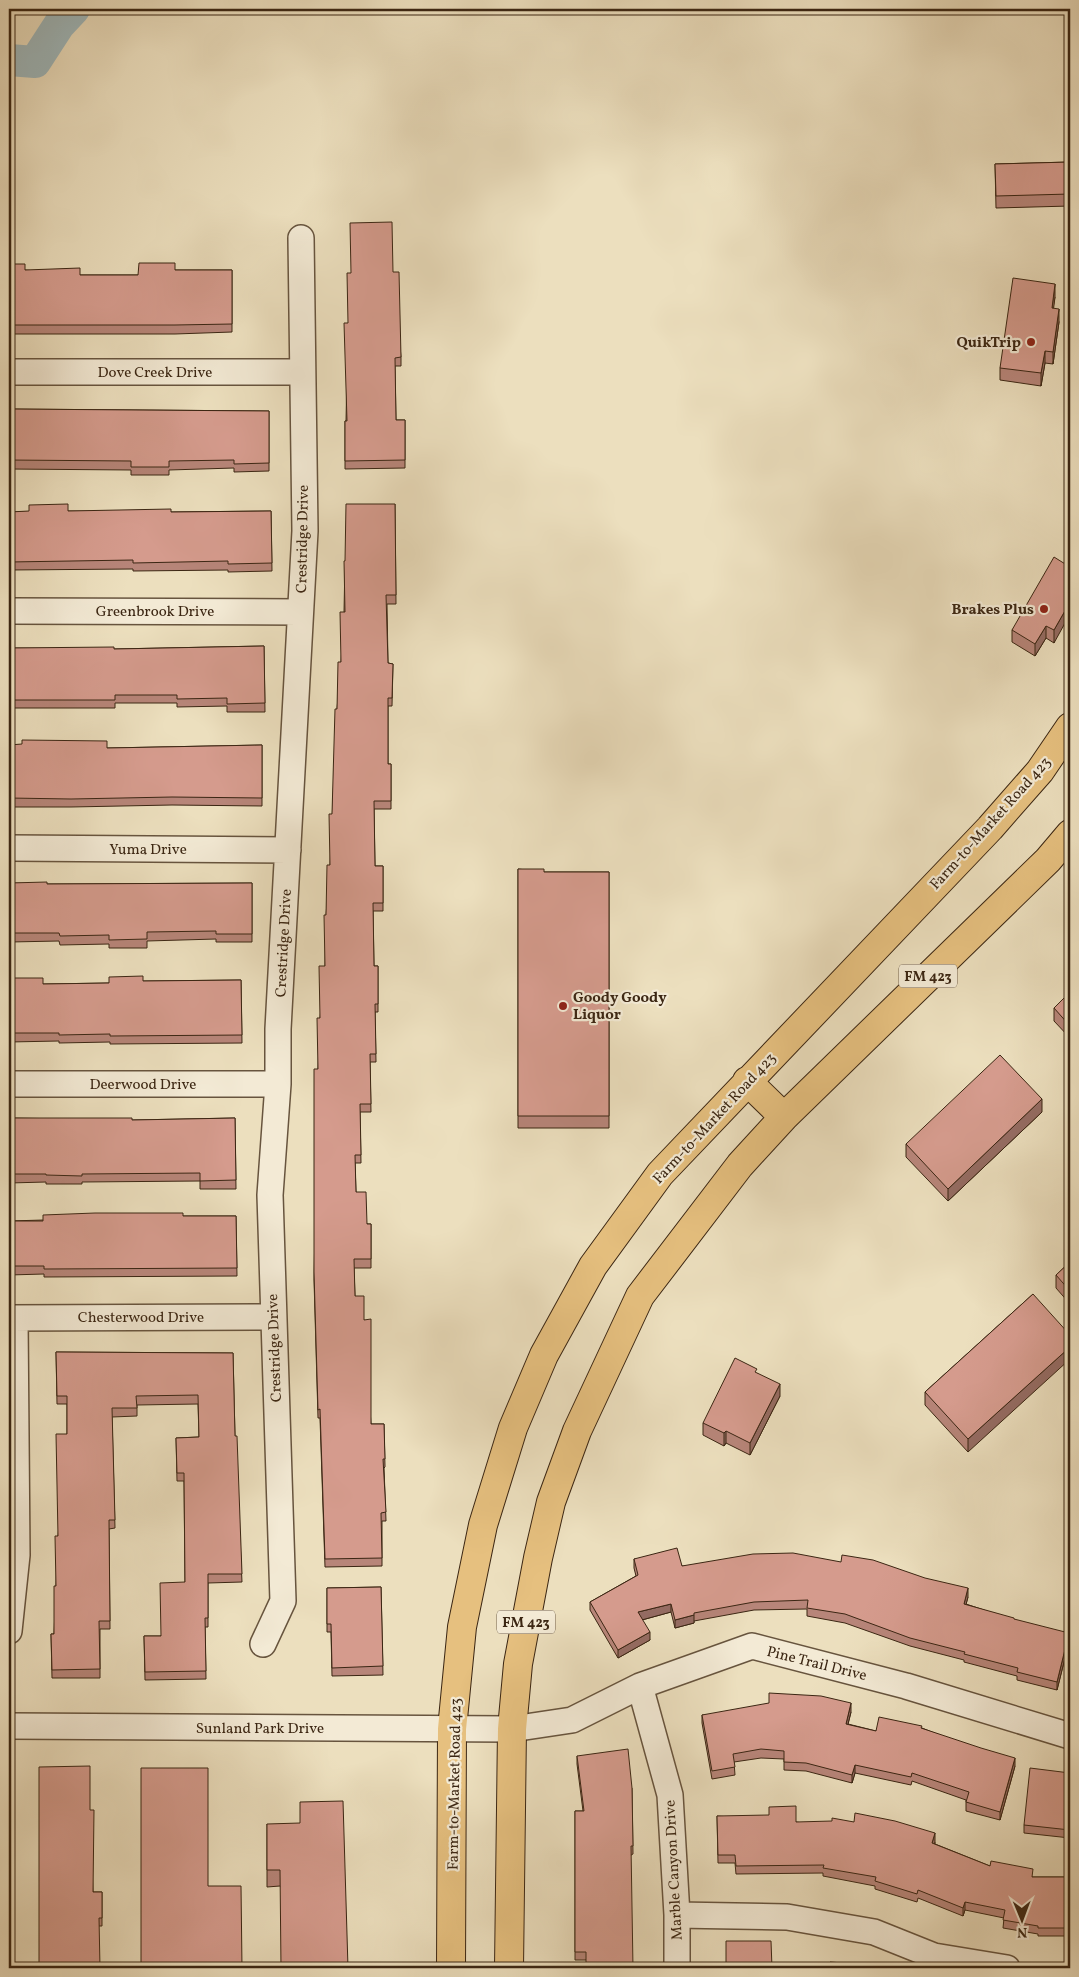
<svg xmlns="http://www.w3.org/2000/svg" width="1079" height="1977" font-family="Vollkorn,serif">
  <style>
    .lines { fill: none; stroke-linecap: round; stroke-linejoin: round }
    .river { stroke: #9fb9bd; stroke-width: 32 }
    .minor-casing { stroke: #67543e; stroke-width: 28 }
    .major-casing { stroke: #3b2613; stroke-width: 30 }
    .minor { stroke: #f3ead5; stroke-width: 25 }
    .major { stroke: #e6c07f; stroke-width: 28 }
    .wall { fill: #b78579; stroke: #3b2613 }
    .shaded-wall { fill: #956c63; stroke: #3b2613 }
    .building { fill: #d59b8d; stroke: #3b2613 }
    .poi-dot { fill: #8f2418; stroke: #f3ead5; stroke-width: 2 }
    .labels { text-anchor: middle; stroke-width: 4.5; stroke-linejoin: round; paint-order: stroke }
    .shield { fill: #f3ead5; stroke: #72614d; stroke-width: 1 }
    .shield-label { font-size: 14px; font-weight: bold; fill: #3b2613 }
    .poi-label { font-size: 15px; font-weight: bold; fill: #3b2613; stroke: #f3ead5; text-anchor: end }
    .street-label { font-size: 15px; fill: #3b2613; stroke: #f3ead5 }
  </style>
  <rect width="100%" height="100%" fill="#ecdfbe"/>
  <filter id="stains"><feTurbulence type="fractalNoise" baseFrequency=".004" numOctaves="4"/><feColorMatrix values="0 0 0 0 .2 0 0 0 0 .09 0 0 0 0 .02 0 0 0 .5 -.17"/></filter>
  <radialGradient id="worn" r=".72"><stop offset=".6" stop-color="#630" stop-opacity="0"/><stop offset="1" stop-color="#630" stop-opacity=".3"/></radialGradient>
  <g class="lines">
    <path class="river" d="M9 60 35 62 59 25 74 9"/>
    <g class="minor-casing">
      <path id="minor" d="M9 372H302
        M9 611 300 612
        M9 848 288 850
        M9 1084H278
        M9 1318 273 1317
        M9 1631 17 1555 15 1318
        M263 1644 283 1601 270 1195 278 1084V1029L305 531 301 238
        M640 1686 670 1795 677 1915V1968
        M9 1726 512 1729 572 1720 640 1686 752 1646 906 1686 1070 1736
        M677 1915 787 1917 874 1932 934 1956 1007 1968"/>
    </g>
    <g class="major-casing">
      <path id="major" d="M747 1081 784 1117
        M451 1968 452 1729 462 1627 483 1525 513 1428 544 1355 593 1266 660 1174 990 828 1040 771 1070 727
        M509 1968 512 1729 518 1664 538 1558 551 1502 577 1431 640 1296 740 1165 784 1117 1048 860 1070 834"/>
    </g>
    <use href="#minor" class="minor"/>
    <use href="#major" class="major"/>
  </g>
  <path class="wall" d="M1070 162V206L996 208 995 164Z
    M9 264 25 270 80 275H138L175 270H232V332L175 334H9Z
    M393 272 401 357V366H395L396 420H405V468L345 469V421H346L348 323Z
    M1055 297 1053 308 1059 322 1053 364 1045 363 1041 386 1000 380V368Z
    M9 409 269 411V471L234 472V468L169 470V475H131V470L9 469Z
    M395 504 396 604H387L388 663 393 664 392 706H388V764H391V809H374L375 866H383V911H373L374 966H378V1012H375L376 1062H370L371 1112H360L361 1163H355L356 1192 367 1224H371V1268H354L355 1296 364 1320 371 1424H384L385 1467 384 1468 386 1521H382V1566L325 1567 320 1418H318L314 1280 318 1069 320 1018 325 966 326 915 330 865 337 709 341 662 344 612 345 561Z
    M68 511 171 512 271 511 272 571 228 572V570L133 571V569L9 570V512Z
    M1070 567 1054 643 1046 638 1035 656 1012 642V630Z
    M264 646 265 712H227V706L177 707V703H115V708H9V648L114 649Z
    M9 745 107 748 262 745V806L172 805 71 807H9Z
    M518 869 544 872H609V1128H518Z
    M9 883 47 884 252 883V942H216V939L147 941V948H109V944L60 945 59 941 10 942V939H9Z
    M9 978 43 984 109 983 143 981 241 980 242 1043 110 1044V1042L59 1043V1041L9 1042Z
    M1070 992V1038L1054 1021V1008Z
    M1042 1112 948 1201 906 1157V1144Z
    M9 1118 132 1120 235 1118 236 1189H200V1181L82 1182V1184H46V1182L9 1183Z
    M183 1216H236L237 1276 44 1277V1274L9 1275V1221Z
    M1070 1262V1304L1056 1288V1275Z
    M1033 1294 968 1452 925 1405V1392Z
    M56 1352 233 1353 235 1436 242 1582 208 1583V1627H205L206 1679 145 1680 144 1636H161L185 1582 184 1481H177L176 1438 199 1437 198 1404 137 1405V1416L112 1417 115 1528 109 1529 110 1629H100V1678H52L51 1634H54L58 1536 67 1434V1404H57Z
    M757 1373 780 1396 750 1455 726 1443 724 1446 703 1435V1423Z
    M634 1559 682 1566 968 1597 966 1604 1014 1620 1069 1642 1057 1690 1017 1680V1676L964 1662V1660L910 1646 845 1623 807 1616V1609L754 1610 694 1621V1623L675 1628 671 1612 642 1620 650 1640 618 1658 590 1610V1602L636 1576 634 1568Z
    M381 1587 383 1675 332 1676 331 1632H327V1588Z
    M851 1712 848 1724 876 1731 922 1728 1015 1766 1000 1820 966 1811V1800L912 1781 911 1785 855 1773 852 1783 806 1771 784 1770V1759L761 1758 734 1762 735 1775 712 1779 702 1723V1715Z
    M577 1756 632 1788 633 1854 631 1855 586 1960H575V1811H583L577 1764Z
    M1070 1773V1838L1024 1833V1825Z
    M90 1810 93 1892H102V1926H99L39 1968Z
    M717 1816 796 1822 935 1842V1844L990 1866 1033 1877H1070V1936H1038V1934L1003 1928 1004 1918 965 1910 963 1916 918 1898 917 1902 875 1889V1886L823 1876V1873L736 1874 735 1863H718Z
    M267 1824 348 1968 280 1886 267 1887Z"/>
  <path class="shaded-wall" d="M1055 284V297L1052 321V308Z
    M1059 309V322L1053 364V352Z
    M1045 351V363L1041 386V373Z
    M1070 602V614L1054 643V630Z
    M1046 626V638L1035 656V644Z
    M1042 1099V1112L948 1201V1189Z
    M1070 1347V1359L968 1452V1439Z
    M780 1384V1396L750 1455V1443Z
    M726 1431V1443L724 1446V1433Z
    M968 1588V1597L964 1612V1604Z
    M671 1604V1612L638 1621V1612Z
    M694 1615V1623L675 1628V1620Z
    M650 1632V1640L618 1658V1650Z
    M1069 1633V1642L1057 1690V1682Z
    M851 1703V1712L846 1732V1724Z
    M1015 1758V1766L1000 1820V1812Z
    M855 1765V1773L852 1783V1775Z
    M935 1833V1842L932 1851V1843Z
    M965 1902V1910L963 1916V1908Z"/>
  <path class="building" d="M1069 28H1070V53Z
    M1070 162V194L996 196 995 164Z
    M392 222 393 272H399L401 357 395 358 396 420H405V460L345 461V421H347L344 323H348L347 273H351L350 223Z
    M139 263H175V270H232V324L175 325H9V264H25V270L80 268V275H138Z
    M1013 278 1055 284 1052 308 1059 309 1053 352 1045 351 1041 373 1000 368Z
    M9 409 269 411V463L234 464V460L169 461V467H131V461L9 460Z
    M68 504V511L171 509V512L271 511 272 563 228 564V561L133 563V560L9 562V512L29 511V505Z
    M346 504H395L396 595H386L388 663 393 664 392 698H388V764H391V801H374L375 866H383V903H373L374 966H378V1004H375L376 1054H370L371 1104H360L361 1155H355L356 1192H366L367 1224H371V1259H354L355 1296H364V1320L371 1319V1424H384L385 1459H383L386 1512 381 1513 382 1558 325 1559 320 1409 318 1410 314 1272V1069H318L317 1018H320L319 966H325L324 915H326L327 865H330L329 814H332L335 709H337L338 662H341L340 612H345L344 561H345Z
    M1054 557 1070 567V602L1054 630 1046 626 1035 644 1012 630Z
    M264 646 265 703 227 704V698L177 699V695H115V700H9V648L114 647V649Z
    M22 740 107 741V748L262 745V798L172 797 71 799 9 798V745L22 744Z
    M518 869H544V872H609V1116H518Z
    M47 882V884L252 883V934H216V931L147 932V939L109 940V935L60 936 59 933H10V930H9V883Z
    M143 976V981L241 980 242 1035 110 1036V1034L59 1035V1033H9V978H43V984L109 983V977Z
    M1070 992V1026L1054 1008Z
    M1000 1055 1042 1099 948 1189 906 1144Z
    M9 1118H132V1120L235 1118 236 1180 200 1181V1173L82 1174V1176L46 1175V1174H9Z
    M95 1213H183V1216H236L237 1268 44 1269V1266H9V1221H43V1215Z
    M1070 1262V1291L1056 1275Z
    M1033 1294 1070 1335V1347L968 1439 925 1392Z
    M56 1352 233 1353 235 1436H237L242 1574H208V1618H205L206 1671 145 1672 144 1636H161L160 1583 185 1582 184 1473H177L176 1438 199 1437 198 1395 136 1396 137 1408H112L115 1520H109L110 1621H99L100 1669 52 1670 51 1634H54V1586H56L55 1536H58L56 1434H67V1396H57Z
    M735 1358 757 1369 755 1372 780 1384 750 1443 726 1431 724 1433 703 1423Z
    M677 1548 682 1566 753 1554 793 1553 841 1562 842 1555 873 1560 925 1578 968 1588 964 1604 1014 1618V1619L1069 1633 1057 1682 1017 1672 1018 1668 964 1654 965 1652 910 1638 845 1614 807 1608 808 1600 754 1602 694 1613V1615L675 1620 671 1604 638 1612 650 1632 618 1650 590 1602 638 1575 634 1559Z
    M381 1587 383 1666 332 1668 331 1624H327V1588Z
    M769 1693 821 1696 851 1703 846 1724 876 1731 879 1717 922 1726 921 1728 981 1748 1015 1758 1000 1812 966 1802 969 1792 912 1773 911 1777 855 1765 852 1775 806 1763 784 1762V1751L761 1749 733 1754 735 1767 712 1771 702 1715 769 1703Z
    M628 1749 632 1788 633 1846H631L633 1968H586V1952H575V1811H584L577 1756Z
    M90 1766V1810H94L93 1892H102V1918H99L100 1968H39V1767Z
    M141 1768H208V1886H241L242 1968H141Z
    M1030 1768 1070 1773V1830L1024 1825Z
    M343 1801 348 1968H281L280 1870H267V1824L300 1823V1802Z
    M796 1806V1822L832 1821V1818L854 1822 855 1813 895 1821 935 1833 932 1843 990 1866 991 1861 1033 1869 1032 1877H1070V1928H1038V1926L1003 1920 1005 1910 965 1902 963 1908 918 1890 917 1894 875 1881 876 1877 823 1868 824 1865 736 1866 735 1855H718L717 1816 769 1815V1807Z
    M726 1941H771L772 1968H726Z
    M830 1962 883 1966V1968H829Z"/>
  <g class="poi-dot">
    <circle cx="1031" cy="342" r="5"/>
    <circle cx="1044" cy="609" r="5"/>
    <circle cx="563" cy="1006" r="5"/>
  </g>
  <g class="labels">
    <g class="shield">
      <rect x="899" y="964.5" width="58" height="23" rx="4"/>
      <rect x="497" y="1610.5" width="58" height="23" rx="4"/>
    </g>
    <g class="shield-label">
      <text x="928" y="981">FM 423</text>
      <text x="526" y="1627">FM 423</text>
    </g>
    <g class="poi-label">
      <text x="1021" y="347">QuikTrip</text>
      <text x="1034" y="614">Brakes Plus</text>
      <text x="573" y="1002" text-anchor="start">Goody Goody<tspan x="573" dy="17">Liquor</tspan></text>
    </g>
    <g class="street-label">
      <text x="155" y="377">Dove Creek Drive</text>
      <text transform="translate(302 539) rotate(-89)" y="5">Crestridge Drive</text>
      <text x="155" y="616">Greenbrook Drive</text>
      <text transform="translate(990 823) rotate(-48)" y="5">Farm-to-Market Road 423</text>
      <text x="148" y="854">Yuma Drive</text>
      <text transform="translate(283 943) rotate(-87)" y="5">Crestridge Drive</text>
      <text x="143" y="1089">Deerwood Drive</text>
      <text transform="translate(714 1118) rotate(-47)" y="5">Farm-to-Market Road 423</text>
      <text x="141" y="1322">Chesterwood Drive</text>
      <text transform="translate(274 1348) rotate(-92)" y="5">Crestridge Drive</text>
      <text transform="translate(817 1663) rotate(14)" y="5">Pine Trail Drive</text>
      <text x="260" y="1733">Sunland Park Drive</text>
      <text transform="translate(454 1784) rotate(-89)" y="5">Farm-to-Market Road 423</text>
      <text transform="translate(673 1870) rotate(-93)" y="5">Marble Canyon Drive</text>
    </g>
  </g>
  <rect width="1079" height="1977" fill="none" stroke="#ecdfbe" stroke-width="30"/>
  <rect x="10" y="10" width="1059" height="1957" fill="none" stroke="#3b2613" stroke-width="2.5"/>
  <rect x="15" y="15" width="1049" height="1947" fill="none" stroke="#3b2613"/>
  <g transform="translate(1022 1920) rotate(179)" stroke="#f3ead5" stroke-width="4" paint-order="stroke">
  <path d="M0-4L9 19L0 12L-9 19Z" fill="#3b2613"/>
  <text y="-8" font-size="14" font-weight="bold" text-anchor="middle" fill="#3b2613">N</text>
  </g>
  <rect width="100%" height="100%" filter="url(#stains)"/>
  <rect width="100%" height="100%" fill="url(#worn)"/>
</svg>
